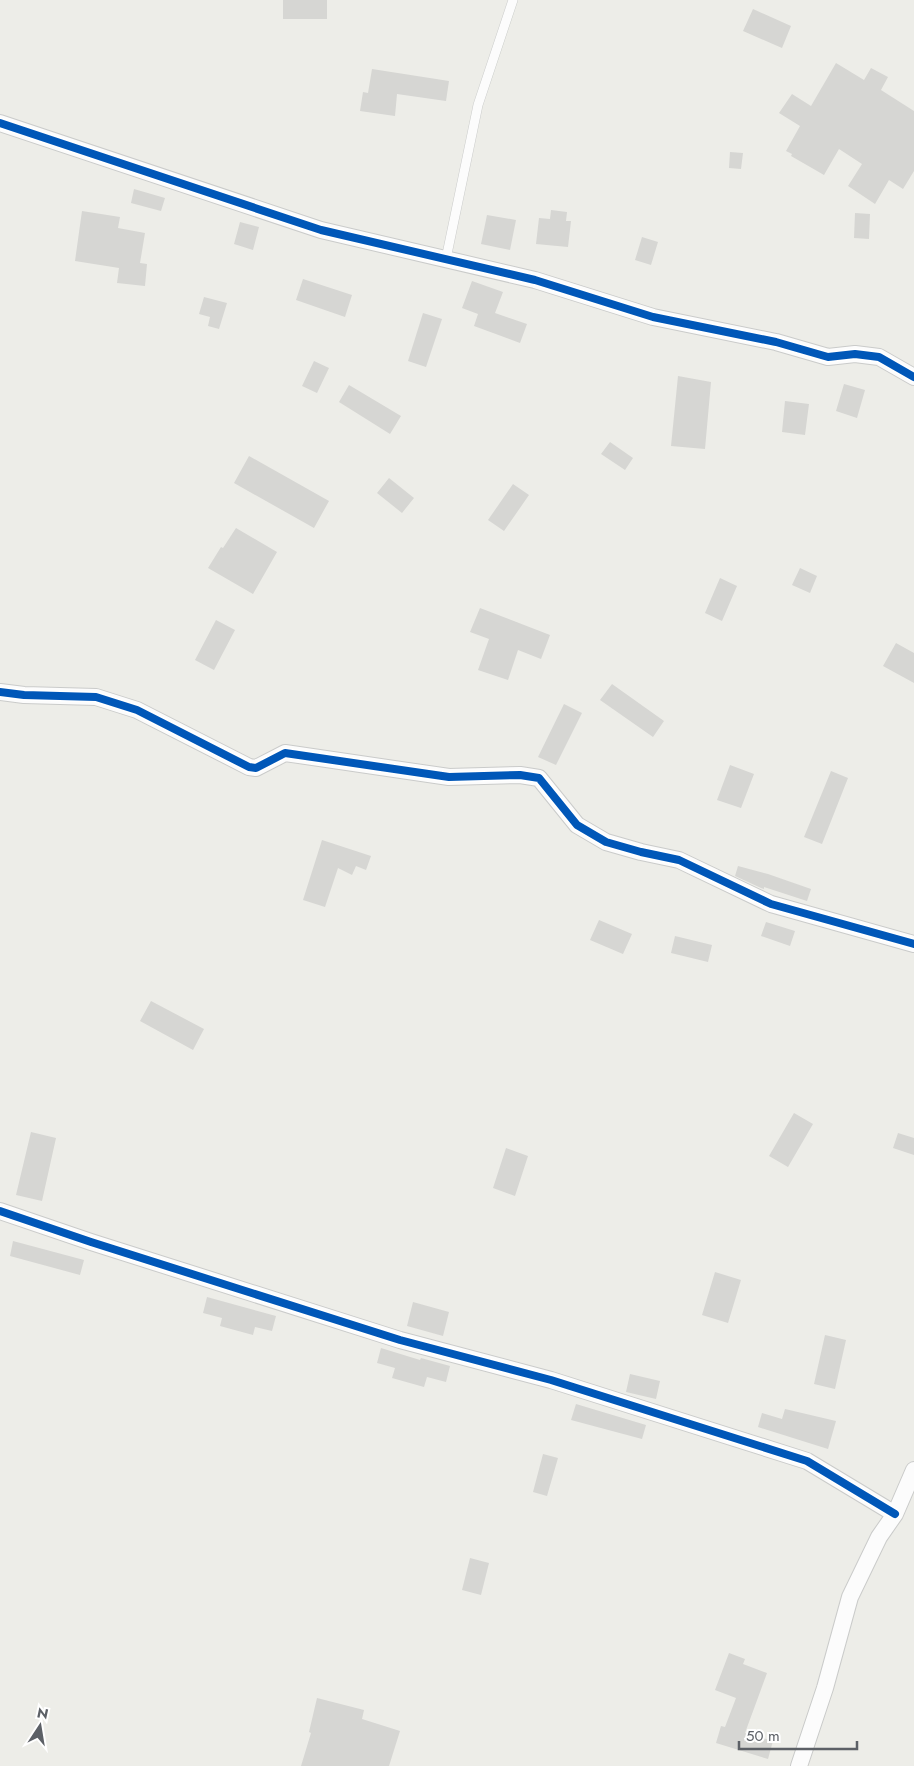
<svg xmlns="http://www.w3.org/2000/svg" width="914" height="1766" font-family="Jost,sans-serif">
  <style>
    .building { fill: #d6d6d3 }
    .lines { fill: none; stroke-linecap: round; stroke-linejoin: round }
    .lane-casing { stroke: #cacbca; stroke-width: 10 }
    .street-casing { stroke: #cacbca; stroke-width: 18 }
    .lane { stroke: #fcfcfc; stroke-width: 9 }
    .street { stroke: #fcfcfc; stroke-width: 16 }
    .cycleway-casing { stroke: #fff; stroke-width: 11 }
    .cycleway { stroke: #0057b8; stroke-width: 8 }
  </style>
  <rect width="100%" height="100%" fill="#edede8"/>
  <path class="building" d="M283 0H327V19H283Z
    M753 9 791 26 782 48 743 31Z
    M836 63 864 80 871 68 888 77 881 90 914 111V171L903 189 889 180 875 204 848 186 862 164 839 149 824 175 791 156 792 154 786 151 800 126 779 113 792 94 811 106Z
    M372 69 449 81 446 101 397 94 395 116 360 111 363 92 368 93Z
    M730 152 743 153 741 169 729 168Z
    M134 189 165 198 161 211 131 203Z
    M551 210 567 212 566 221H571L568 247 536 244 539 218 550 219Z
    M82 211 120 217 118 228 145 233 140 263 147 264 145 286 117 283 119 268 75 261Z
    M855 213 870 214 869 239 854 238Z
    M487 215 516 220 510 250 481 244Z
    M240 222 259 227 253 250 234 244Z
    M642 237 658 242 651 265 635 260Z
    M303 279 352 295 345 317 296 300Z
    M472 281 503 292 495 313 527 324 520 343 474 326 478 314 462 308Z
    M204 297 227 303 219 329 208 326 210 317 199 314Z
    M423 313 442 319 426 367 408 361Z
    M314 361 329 368 317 393 302 386Z
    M678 376 711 382 705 449 671 446Z
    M844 384 865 390 857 418 836 411Z
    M349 385 401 416 390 434 339 402Z
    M785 401 809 404 805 435 782 432Z
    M610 442 633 458 625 470 601 454Z
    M249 456 329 501 314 528 234 483Z
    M389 478 414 498 402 513 377 493Z
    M513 484 529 495 504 531 488 520Z
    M236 528 277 552 253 594 208 568 221 547 223 548Z
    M800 568 817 576 810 593 792 585Z
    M720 578 737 586 722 621 705 613Z
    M480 608 550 635 541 659 518 650 508 680 478 670 489 639 470 632Z
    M216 620 235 630 214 670 195 660Z
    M896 643 914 653V683L883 666Z
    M612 684 664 721 653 737 600 700Z
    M564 704 582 713 556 765 538 757Z
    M730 765 754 774 741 808 717 800Z
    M831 771 848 778 822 844 804 837Z
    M322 840 371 856 366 870 356 866 352 875 338 868 325 907 303 900Z
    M738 866 768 874 811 889 807 901 764 887V889L761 888 735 876Z
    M599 920 632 934 623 954 590 940Z
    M766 922 795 931 790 946 761 936Z
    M675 936 712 945 708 962 671 953Z
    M151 1001 204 1029 193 1050 140 1021Z
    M794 1113 813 1124 788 1167 769 1156Z
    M31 1132 56 1138 42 1201 16 1195Z
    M898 1133 914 1138V1155L893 1148Z
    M506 1148 528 1156 515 1196 493 1188Z
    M13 1241 84 1260 80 1275 10 1256Z
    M715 1272 741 1280 728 1323 702 1315Z
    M207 1297 276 1316 272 1331 255 1327 253 1335 220 1326 222 1318 203 1313Z
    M413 1302 449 1312 443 1336 407 1326Z
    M825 1335 846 1340 835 1389 814 1384Z
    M381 1348 420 1360 421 1358 450 1366 446 1382 427 1377 424 1387 392 1378 395 1368 377 1363Z
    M630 1374 660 1381 656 1399 626 1392Z
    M576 1404 646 1425 642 1439 571 1420Z
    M785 1409 836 1421 828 1449 758 1427 762 1413 782 1419Z
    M543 1454 558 1458 547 1496 533 1492Z
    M470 1558 489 1563 481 1595 462 1590Z
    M729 1653 745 1659 743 1664 767 1673 745 1733 773 1741 768 1759 716 1743 721 1726 725 1727 736 1698 715 1690Z
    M317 1698 364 1710 362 1719 400 1731 389 1766H301L311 1733 309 1732Z"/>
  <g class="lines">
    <g class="lane-casing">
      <path id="lane" d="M446 259 478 105 513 0"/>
    </g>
    <g class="street-casing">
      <path id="street" d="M0 123 321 230 535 280 653 317 776 342 828 357 855 354 879 357 914 377
        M0 692 24 695 96 697 137 710 249 767 256 768 285 753 449 777 520 775 539 778 577 825 606 842 641 852 679 860 771 904 914 944
        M0 1211 91 1242 400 1340 551 1380 807 1461 895 1514
        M799 1766 825 1688 850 1597 879 1537 895 1514 914 1470"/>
    </g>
    <use href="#lane" class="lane"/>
    <use href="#street" class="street"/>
    <g class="cycleway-casing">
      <path id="cycleway" d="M0 123 321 230 535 280 653 317 776 342 828 357 855 354 879 357 914 377
        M0 692 24 695 96 697 137 710 249 767 256 768 285 753 449 777 520 775 539 778 577 825 606 842 641 852 679 860 771 904 914 944
        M0 1211 91 1242 400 1340 551 1380 807 1461 895 1514"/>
    </g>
    <use href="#cycleway" class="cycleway"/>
  </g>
  <g transform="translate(40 1726) rotate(12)" stroke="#ffffff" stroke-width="4" paint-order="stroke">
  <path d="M0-4L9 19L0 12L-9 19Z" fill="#5c6066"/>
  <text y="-8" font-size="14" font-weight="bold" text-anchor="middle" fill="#5c6066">N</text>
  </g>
  <path d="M739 1741v8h118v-8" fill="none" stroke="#5c6066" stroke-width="2.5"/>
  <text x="746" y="1741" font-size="15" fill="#5c6066" stroke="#ffffff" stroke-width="4" paint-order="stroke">50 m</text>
</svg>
